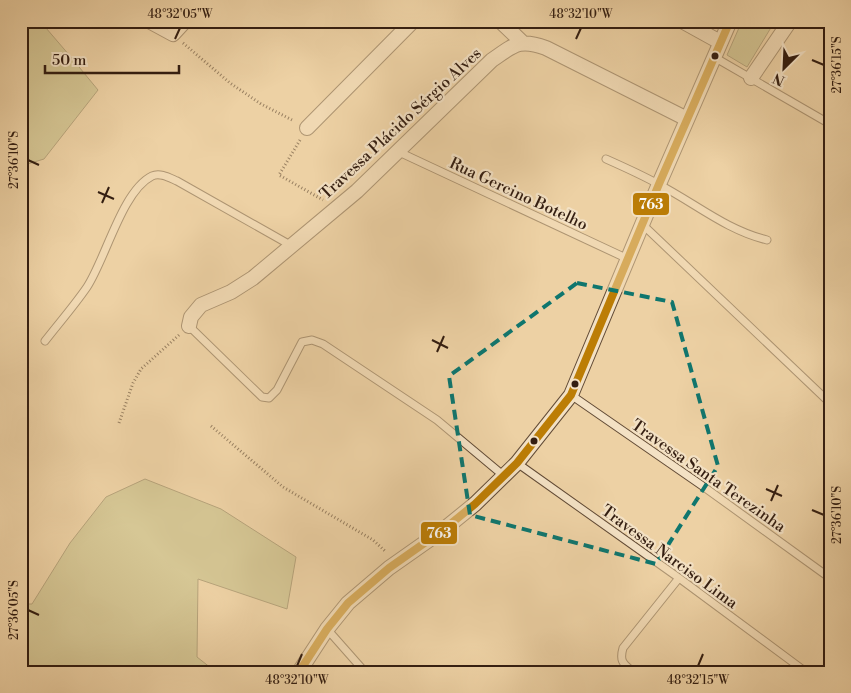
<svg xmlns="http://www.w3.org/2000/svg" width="851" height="693" font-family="'Libre Bodoni',serif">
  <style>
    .green { fill: #babb84; stroke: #776c4a }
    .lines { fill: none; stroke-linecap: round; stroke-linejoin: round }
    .service-casing { stroke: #624b36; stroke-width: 9 }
    .minor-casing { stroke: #624b36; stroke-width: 16 }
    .path { stroke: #341e11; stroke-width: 3; stroke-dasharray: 1 2.5; stroke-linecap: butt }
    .service { stroke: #f3e1c4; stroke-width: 7 }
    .minor { stroke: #f3e1c4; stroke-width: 14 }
    .bus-1-casing { stroke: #f3e1c4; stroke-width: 11 }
    .bus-1 { stroke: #bc7d05; stroke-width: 8 }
    .marked { fill: none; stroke: #0f766e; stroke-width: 4; stroke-dasharray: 10 6; stroke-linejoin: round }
    .ticks { fill: none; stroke: #341e11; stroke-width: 2 }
    .bus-dot { fill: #341e11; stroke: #f3e1c4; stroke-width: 2 }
    .labels { text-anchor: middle; stroke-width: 4.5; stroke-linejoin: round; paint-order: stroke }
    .street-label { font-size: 16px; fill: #341e11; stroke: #f3e1c4 }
    .line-badge { stroke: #f3e1c4; stroke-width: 2 }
    .badge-label { font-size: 14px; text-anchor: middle; font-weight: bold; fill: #fff }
    .neatline { fill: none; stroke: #341e11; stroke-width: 2 }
    .ticks-label { font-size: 12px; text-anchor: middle; fill: #341e11 }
  </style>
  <rect width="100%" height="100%" fill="#edd1a4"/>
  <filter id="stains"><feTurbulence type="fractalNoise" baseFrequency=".004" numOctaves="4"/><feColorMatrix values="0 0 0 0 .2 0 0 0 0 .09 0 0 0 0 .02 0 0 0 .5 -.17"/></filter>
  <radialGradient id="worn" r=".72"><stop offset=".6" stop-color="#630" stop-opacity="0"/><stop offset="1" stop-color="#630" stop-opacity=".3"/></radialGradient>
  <path class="green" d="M21 21H40L70 56 98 90 44 159 21 166V132L25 130 21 122Z
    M742 21H775L747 67 727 55Z
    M145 479 221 509 296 557 287 609 198 579 197 657 216 672H21V604H32L70 543 106 497Z"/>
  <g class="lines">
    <g class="service-casing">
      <path id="service" d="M714 57 830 124
        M399 152 628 259
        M606 159C624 167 642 175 658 184 695 203 726 230 767 240
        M642 224 830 403
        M189 326 262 397 269 398 277 390 302 342 312 340 323 344 437 420 504 476
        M45 341C59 323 74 306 87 287 106 258 122 191 152 176 160 172 170 178 177 181L292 246
        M571 395 704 487 830 578
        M517 463 679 578 806 672
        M327 629 365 672
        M633 672C624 664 619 662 623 648L679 578"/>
    </g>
    <g class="minor-casing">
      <path id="minor" d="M149 21 173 34 185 21
        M500 21 522 42
        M682 21 720 42
        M751 78 790 21
        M307 128 413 21
        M189 326 191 317 201 305 231 292 253 278 357 191 492 60C514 45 519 38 546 48L687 119
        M299 672 327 629 348 603 389 568 443 530 475 504 517 463 571 395 659 184 730 21"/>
    </g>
    <path class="path" d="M183 43 230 83 261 104 294 121
      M300 140 279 175 323 200
      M119 423 133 383 141 369 179 335
      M211 426 283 487 373 540 385 551"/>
    <use href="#service" class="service"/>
    <use href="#minor" class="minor"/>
    <g class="bus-1-casing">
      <path id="bus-1" d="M299 672 327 629 348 603 389 568 443 530 475 504 517 463 571 395 659 184 730 21"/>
    </g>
    <use href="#bus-1" class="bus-1"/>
  </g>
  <path d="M0 0H851V693H0ZM577 283 672 302 718 466 656 564 470 515 449 376Z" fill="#edd1a4" fill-opacity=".55" fill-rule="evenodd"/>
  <path class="marked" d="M577 283 672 302 718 466 656 564 470 515 449 376Z"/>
  <path class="ticks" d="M175 39 180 28M576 39 581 28M812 60 824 65M28 160 39 165M98 192 114 199M102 203 109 187M432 340 448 348M437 352 444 336M766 489 782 496M771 501 778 485M812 510 824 515M28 610 39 615M297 666 302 654M698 666 703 654"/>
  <g class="bus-dot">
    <circle cx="715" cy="56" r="4.5"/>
    <circle cx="575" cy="384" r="4.5"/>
    <circle cx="534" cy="441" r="4.5"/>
  </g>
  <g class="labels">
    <g class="street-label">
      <text transform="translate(400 123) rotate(-43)" y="6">Travessa Plácido Sérgio Alves</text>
      <text transform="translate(519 193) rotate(25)" y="6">Rua Gercino Botelho</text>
      <text transform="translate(709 475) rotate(35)" y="6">Travessa Santa Terezinha</text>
      <text transform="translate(670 556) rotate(36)" y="6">Travessa Narciso Lima</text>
    </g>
  </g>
  <g class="line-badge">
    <rect x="632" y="192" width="38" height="24" rx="5" fill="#bc7d05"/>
    <rect x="420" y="521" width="38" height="24" rx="5" fill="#bc7d05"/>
  </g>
  <g class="badge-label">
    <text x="651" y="209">763</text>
    <text x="439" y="538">763</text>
  </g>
  <rect width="851" height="693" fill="none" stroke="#edd1a4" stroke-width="55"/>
  <g transform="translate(784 68) rotate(204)" stroke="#f3e1c4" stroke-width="4" paint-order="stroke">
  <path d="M0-4L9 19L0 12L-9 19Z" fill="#341e11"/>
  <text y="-8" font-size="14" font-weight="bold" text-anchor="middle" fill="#341e11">N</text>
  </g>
  <path d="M45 65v8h134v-8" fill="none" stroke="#341e11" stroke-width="2.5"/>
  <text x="52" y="65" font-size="15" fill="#341e11" stroke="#f3e1c4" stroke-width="4" paint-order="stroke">50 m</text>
  <rect x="28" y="28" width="796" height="638" class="neatline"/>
  <g class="ticks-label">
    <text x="180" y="18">48°32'05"W</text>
    <text x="581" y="18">48°32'10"W</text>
    <text transform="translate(837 65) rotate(-90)" y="4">27°36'15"S</text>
    <text transform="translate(14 160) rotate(-90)" y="4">27°36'10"S</text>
    <text transform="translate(837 515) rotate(-90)" y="4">27°36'10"S</text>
    <text transform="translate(14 610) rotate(-90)" y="4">27°36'05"S</text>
    <text x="297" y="684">48°32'10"W</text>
    <text x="698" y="684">48°32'15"W</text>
  </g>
  <rect width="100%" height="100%" filter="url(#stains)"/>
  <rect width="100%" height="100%" fill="url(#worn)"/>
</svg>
